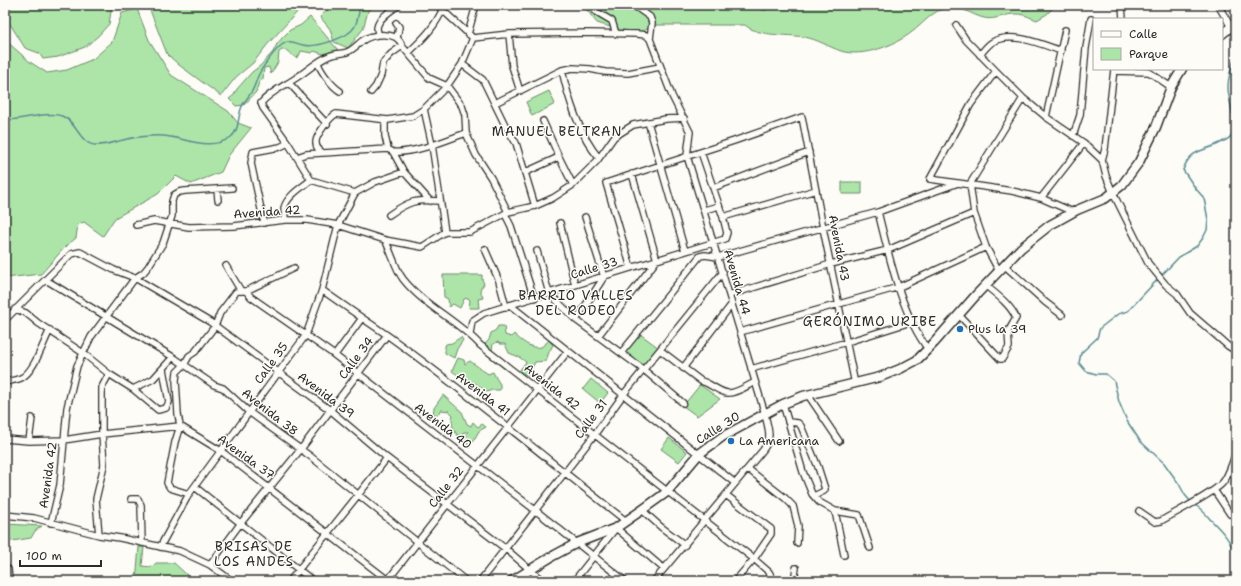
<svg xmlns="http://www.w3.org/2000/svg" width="1241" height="586" font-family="'Shantell Sans',sans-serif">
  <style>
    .green { fill: #ade5a9; stroke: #6c886a }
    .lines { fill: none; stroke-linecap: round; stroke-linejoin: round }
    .stream { stroke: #5a8b90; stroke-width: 1.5 }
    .street-casing { stroke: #2b2b2b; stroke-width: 8 }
    .secondary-casing { stroke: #2b2b2b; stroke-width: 11 }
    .street { stroke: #fdfcf7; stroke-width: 5.5 }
    .secondary { stroke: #fdfcf7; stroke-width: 8 }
    .poi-dot { fill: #1f6fb2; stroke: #fdfcf7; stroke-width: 1.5 }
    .labels { text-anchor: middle; stroke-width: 3; stroke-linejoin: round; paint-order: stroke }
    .street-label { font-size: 12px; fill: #2b2b2b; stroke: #fdfcf7 }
    .poi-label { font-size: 12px; fill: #2b2b2b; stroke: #fdfcf7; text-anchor: start }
    .neighbourhood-label { font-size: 13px; letter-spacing: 1px; fill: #2b2b2b; stroke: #fdfcf7 }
  </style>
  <rect width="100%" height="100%" fill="#fdfcf7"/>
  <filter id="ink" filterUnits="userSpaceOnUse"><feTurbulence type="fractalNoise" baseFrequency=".025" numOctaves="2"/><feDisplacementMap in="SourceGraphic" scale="8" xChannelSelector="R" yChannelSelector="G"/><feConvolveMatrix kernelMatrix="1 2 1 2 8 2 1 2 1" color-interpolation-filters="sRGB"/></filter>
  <g filter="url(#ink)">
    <path class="green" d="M13 5H112L109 24 98 36 85 47 58 57 43 59 39 53 25 48 5 16Z
      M148 5H296L299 10 267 45 253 63 236 77 221 96 179 65 167 54Z
      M337 5H376L368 11 363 29 348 48 334 42 330 29 320 17 327 10Z
      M583 5H1056L1047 14 1037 20C1031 18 1024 14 1017 14 1006 13 995 21 984 18 971 15 961 5 946 8 932 11 923 24 912 32 896 45 862 58 841 51 829 47 817 39 804 37 787 34 759 37 745 25H656L640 32 617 29 597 23Z
      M137 9 149 40 171 75 228 111 238 123 251 128 229 155 221 172 191 184 176 176 158 194 115 218 103 236 84 222 78 224 76 238 65 247 41 274 5 278V40L30 62 47 73 67 70 93 59 112 42 122 13Z
      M310 17 338 50 323 54 314 51 312 53 301 51 299 56 296 58 286 50H282L279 52 278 62 271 74 269 67 264 68 263 79 259 82 256 92 244 105 236 106 229 99 234 95 237 89 252 72 260 66 273 52 277 44 283 37 290 30 301 25Z
      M549 91 555 104 532 116 526 102Z
      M842 182H862V194H842Z
      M443 275H482V279L484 284 480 289 483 298 478 299 479 308H469L470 300 468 298 464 299 460 308 453 304 449 307 448 299 444 297Z
      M498 326H504L505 335 511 337 514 334C520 340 532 350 541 347 543 346 547 342 549 340L553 345 549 352 546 361 535 362 528 376 519 371 526 362 519 357 509 353 505 344H500L498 342 493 344 492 350 485 344 489 340 491 333 496 330Z
      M640 334 659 348 643 369 624 352Z
      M461 337 463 340 457 349 454 358 445 353V346L446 344 452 343Z
      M458 358 464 360 465 364 470 361 488 374 493 372 496 378 500 384V390H492L487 392 475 383 464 379 463 374 461 373 459 376 452 371Z
      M591 379 608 393 600 403 583 389Z
      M700 385 720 399 697 416 683 406Z
      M443 395 462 412 467 424 471 426 473 422 478 427 482 424 486 427 479 431 469 448 467 446 468 444 464 439 468 432H464L460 438C454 432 450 423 453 415L449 411 441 410 438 414 433 415 434 408Z
      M669 438 687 452 679 462 661 449Z
      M5 524 42 526 35 531 31 538 12 541 5 540Z
      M139 547H144L142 566 152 567 156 563H174L187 575 188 581H136Z"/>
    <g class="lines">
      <path class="stream" d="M744 5 765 10 777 5
        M1233 5 1236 9
        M5 120C21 120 48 111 62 116 76 121 80 144 95 145 106 146 117 141 127 139 138 137 152 135 164 136 186 138 210 152 231 137 239 131 238 117 241 109 243 102 249 97 252 91 255 86 256 80 259 74 263 66 276 49 283 44 291 39 296 44 303 45 316 48 349 38 355 26 358 20 359 12 360 5
        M1161 276 1179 257 1197 246 1203 238 1207 230 1208 220 1204 198 1196 189 1183 170C1191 147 1206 152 1224 141 1226 140 1229 139 1231 136 1238 124 1228 101 1228 87 1228 76 1232 65 1236 55
        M1158 279 1128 311 1118 314 1100 328 1097 338 1081 353 1079 363 1086 371 1096 374H1106L1114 381 1119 402 1127 421 1140 441 1164 463 1179 484 1185 495 1191 502
        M1194 504C1200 508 1205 513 1210 519 1222 531 1232 541 1236 558"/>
      <g class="street-casing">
        <path id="street" d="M437 5 473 38
          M590 5 595 11 612 21 616 34
          M633 5 650 17 652 23 650 39 672 96 690 132 687 156 765 414C768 430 773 436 763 450L654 581
          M1122 5 1123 19
          M1218 5 1231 27
          M396 23 399 27 397 38
          M956 25 966 40 996 71 1023 98 1046 117 1084 143 1102 160 1106 176 1113 193 1148 263 1166 285 1177 294 1190 313 1228 346 1236 351
          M468 34 476 5
          M509 34 512 66 520 91
          M379 35C378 33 377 31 377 28 378 18 392 10 399 5
          M408 53C425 37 435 27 445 5
          M980 55C983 51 987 46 991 43 1009 30 1042 44 1061 51
          M318 63C321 72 332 86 340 91
          M462 64 483 80 506 127 516 143 535 206
          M562 70C568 98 580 136 599 158
          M1114 71 1149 72 1171 87
          M289 83 327 124
          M371 92 376 86 381 75 383 63 391 54 402 46
          M495 103 562 70 573 68 590 69 605 72 628 73 660 67
          M424 109 432 145 445 232
          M1046 117 1065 30
          M385 120V136L388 149
          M543 121 559 157 573 185
          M648 122 685 251
          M1073 136 1080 115 1086 48 1091 19
          M288 143 311 180 355 193
          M393 152 388 149 323 153C319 150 316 148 316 143 315 136 330 117 336 114L388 120 413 116 424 109 447 86 462 64 473 38 509 34 589 33 637 34 646 35 650 39
          M297 157 306 154 322 153
          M1102 160 1105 149 1114 69
          M404 172 430 201
          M526 172 559 157
          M957 183 930 179 971 104 996 71
          M713 188 809 152
          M217 189 218 200
          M1041 198 1084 143
          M704 210 719 206
          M878 212C889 255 901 314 928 349
          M505 214 511 226 534 298
          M389 215C409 201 416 199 440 201
          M723 217 816 190
          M285 220C285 216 284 211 284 208 287 196 302 187 311 180
          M264 223 251 163 253 152 280 147 288 143 263 108 261 103C270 92 284 86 296 78 307 71 317 61 329 56 335 53 341 54 347 52 353 50 357 45 362 41 372 34 398 30 402 46L429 78 447 86 462 106 465 115 466 133 476 155 491 178 508 212
          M560 223 575 285
          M136 225 154 221 189 227 234 226 285 220H307L338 225 385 240 422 247 445 232H470L508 212 535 206 553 198 573 185 597 161 614 137 633 125 666 119 684 118
          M385 240C391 251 396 270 403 279 424 306 457 320 480 345L754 559 769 572 771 576 770 581
          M485 249 499 281 506 307
          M537 251 549 293 576 320 644 370 683 403
          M1004 265 1045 302 1062 315
          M226 266 241 291
          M631 268 606 183 734 141 802 117 823 228 855 384
          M999 271 986 247 974 213 970 184 1023 98
          M46 280 173 357 214 385 223 388 249 412 310 456 466 581
          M322 290C343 305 365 320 387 335 469 394 547 459 626 521
          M246 291 251 297 333 354 535 510 625 581
          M729 295 831 264 888 250 974 213
          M510 305 735 483
          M15 309 26 313 38 323 83 353 109 374
          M959 315 1000 359H1002L1009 347 1008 332 1016 318C1011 305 996 294 985 285
          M5 320 71 254 80 252 114 270 135 278 210 322 330 410 387 458 506 549 543 581
          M576 320 604 277 585 217
          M740 332 899 287 986 247
          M470 334 472 321 484 313 725 239 727 233 723 217 701 152
          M598 336 657 260 632 174
          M660 350 701 381C710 383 720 393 728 393 735 394 749 385 755 382
          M621 353 700 256 705 255 718 257 878 212 958 183 1012 191 1041 198 1073 212
          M335 355 362 318
          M683 368 732 304
          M751 369 847 342 911 322
          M5 382C10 381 16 380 21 378 34 372 43 343 50 330
          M133 389 158 410 166 408 169 402 163 369
          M808 395 839 441
          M783 404 803 472 812 494 819 502 835 511 859 515 870 548
          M788 422 798 423 801 426 818 467 825 489 824 491 814 496
          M5 439 29 441 64 440 102 434 180 426 221 451 389 581
          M29 441 32 418
          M748 469 785 498 793 506 798 526 797 543
          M195 487 313 581
          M1214 490 1230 514 1236 510
          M189 494 170 488 167 483 175 442 180 426 178 414 176 380 177 372 184 365 189 356 195 352 215 326 220 313 236 292 239 291H246L294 268
          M726 495 771 529V534L754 559 735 581
          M131 499H138L141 505 142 543
          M642 510 661 527 685 545
          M835 511 844 555
          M1139 511 1155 522 1161 521C1174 513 1217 492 1224 481 1230 472 1233 462 1236 452
          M5 515 34 518 99 535 120 538 180 551 210 565 232 581
          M51 523 60 485 67 408 77 366 91 337 135 278 143 273 148 267 163 243 172 216V201L174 195 179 192 185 191 232 188
          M99 535 96 499 104 465 102 434V387L109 374 133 389 153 379 173 357
          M160 547 189 494 306 335 322 290 338 225 355 193 375 182 404 172 393 152C414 154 446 140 466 133
          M210 565 240 524 301 449 387 335
          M5 567 8 569 9 581
          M290 581C321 540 355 500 387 458
          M387 581 568 351
          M480 581 595 434 623 395 723 272
          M574 581 616 528 664 569
          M794 581 796 568"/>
      </g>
      <g class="secondary-casing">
        <path id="secondary" d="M1222 34 1236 23
          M512 581 551 557 577 543 616 528 642 510 667 492 699 454 722 437 783 404 803 396 880 377 900 369 917 360 934 343 977 294 1021 248 1050 225 1077 210 1106 198 1122 185 1139 162 1156 127 1171 87 1182 69"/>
      </g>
      <use href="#street" class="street"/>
      <use href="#secondary" class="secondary"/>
    </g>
  </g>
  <g class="poi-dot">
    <circle cx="960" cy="329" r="4"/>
    <circle cx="731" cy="441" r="4"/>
  </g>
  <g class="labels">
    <g class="street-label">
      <text transform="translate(267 212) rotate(-4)" y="4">Avenida 42</text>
      <text transform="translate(839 248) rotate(79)" y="4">Avenida 43</text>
      <text transform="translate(594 268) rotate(-17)" y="4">Calle 33</text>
      <text transform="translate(737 282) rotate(74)" y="4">Avenida 44</text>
      <text transform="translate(356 358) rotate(-53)" y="4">Calle 34</text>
      <text transform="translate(271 363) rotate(-54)" y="4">Calle 35</text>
      <text transform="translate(552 387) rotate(38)" y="4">Avenida 42</text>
      <text transform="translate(483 394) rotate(37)" y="4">Avenida 41</text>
      <text transform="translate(326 395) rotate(37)" y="4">Avenida 39</text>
      <text transform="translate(270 412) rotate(38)" y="4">Avenida 38</text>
      <text transform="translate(591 419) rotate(-53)" y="4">Calle 31</text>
      <text transform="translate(443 426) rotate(37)" y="4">Avenida 40</text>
      <text transform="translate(718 428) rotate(-32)" y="4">Calle 30</text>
      <text transform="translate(246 457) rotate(36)" y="4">Avenida 37</text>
      <text transform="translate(48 475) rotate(-82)" y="4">Avenida 42</text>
      <text transform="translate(446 487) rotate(-52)" y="4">Calle 32</text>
    </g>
    <g class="poi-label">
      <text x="968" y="333">Plus la 39</text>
      <text x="739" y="445">La Americana</text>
    </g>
    <g class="neighbourhood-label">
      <text x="557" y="136">MANUEL BELTRAN</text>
      <text x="576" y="300">BARRIO VALLES<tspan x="576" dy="15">DEL RODEO</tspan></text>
      <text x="870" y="326">GERÓNIMO URIBE</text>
      <text x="254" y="551">BRISAS DE<tspan x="254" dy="15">LOS ANDES</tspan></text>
    </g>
  </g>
  <rect width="1241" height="586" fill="none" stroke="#fdfcf7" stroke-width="20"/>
  <rect x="10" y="10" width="1221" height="566" fill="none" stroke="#2b2b2b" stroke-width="1.5" filter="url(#ink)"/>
  <rect x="1093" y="18" width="130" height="52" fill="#fdfcf7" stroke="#a9a8a5"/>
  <rect x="1101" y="31" width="20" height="6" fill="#fdfcf7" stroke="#a9a8a5"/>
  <text x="1129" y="38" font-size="12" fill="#2b2b2b">Calle</text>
  <rect x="1101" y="48" width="20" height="12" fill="#ade5a9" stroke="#a9a8a5"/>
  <text x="1129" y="58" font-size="12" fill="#2b2b2b">Parque</text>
  <path d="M20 560v6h81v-6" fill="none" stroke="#2b2b2b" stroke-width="2"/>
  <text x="26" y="560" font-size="12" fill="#2b2b2b" stroke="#fdfcf7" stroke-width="3" paint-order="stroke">100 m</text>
</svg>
